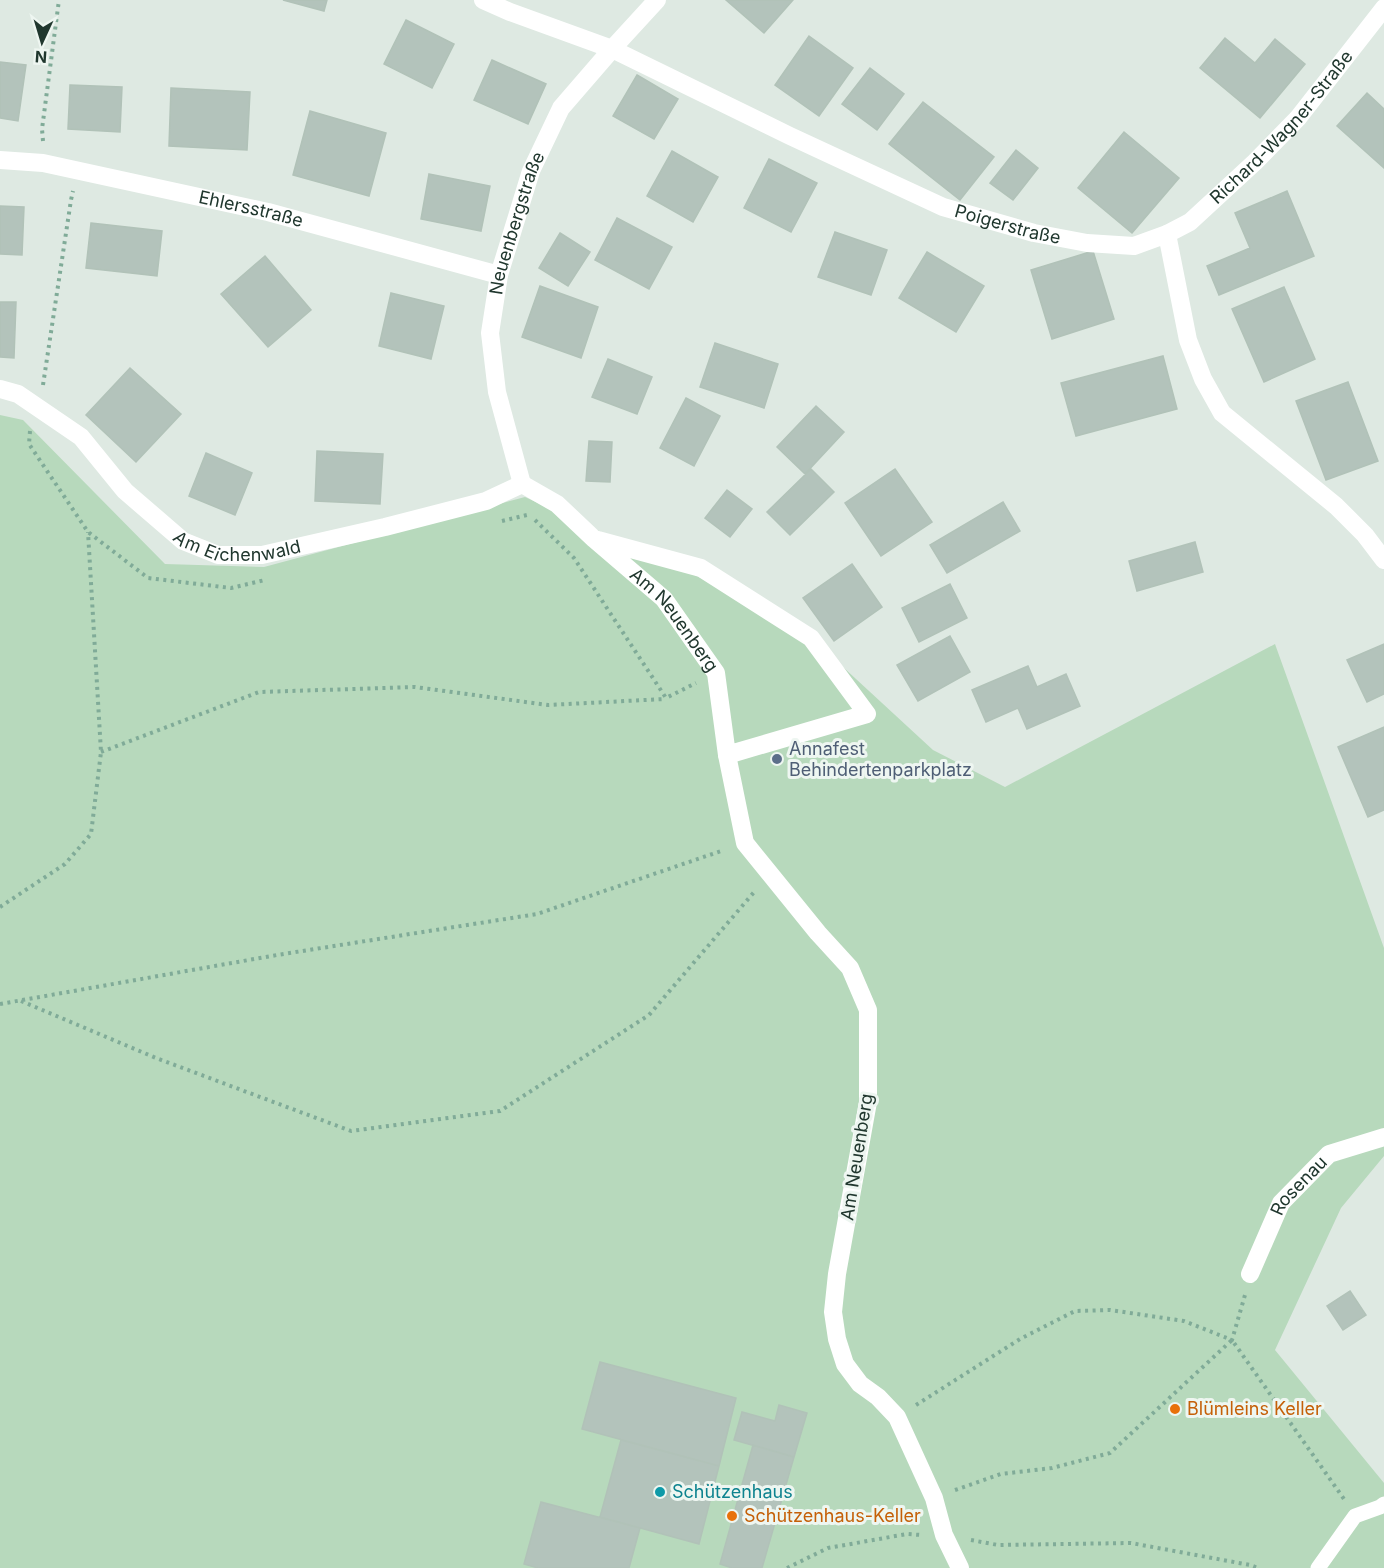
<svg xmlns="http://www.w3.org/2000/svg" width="1384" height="1568" font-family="Inter,sans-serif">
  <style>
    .green { fill: #b7d9bc }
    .building { fill: #b3c3bb; stroke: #b1c2b8; stroke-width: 1.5 }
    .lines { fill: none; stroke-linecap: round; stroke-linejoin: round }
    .path { stroke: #80ab98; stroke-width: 4; stroke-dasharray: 3 4.5; stroke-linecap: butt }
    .service { stroke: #fff; stroke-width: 15 }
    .pedestrian { stroke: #fff; stroke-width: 18 }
    .minor { stroke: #fff; stroke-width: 18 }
    .service-dot { fill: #5c6f8a; stroke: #eef6f1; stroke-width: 2 }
    .food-dot { fill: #e8710a; stroke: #eef6f1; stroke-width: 2 }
    .culture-dot { fill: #0f9aa8; stroke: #eef6f1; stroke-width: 2 }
    .labels { text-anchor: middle; stroke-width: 6; stroke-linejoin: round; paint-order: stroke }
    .street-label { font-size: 18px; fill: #20372e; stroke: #eef6f1 }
    .service-label { font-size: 18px; fill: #4e5e75; stroke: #eef6f1; text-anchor: start }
    .food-label { font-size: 18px; fill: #c56008; stroke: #eef6f1; text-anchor: start }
    .culture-label { font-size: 18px; fill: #0d838f; stroke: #eef6f1; text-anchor: start }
  </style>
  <rect width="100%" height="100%" fill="#dee9e2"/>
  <path class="green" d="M0 415 23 420 165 564 264 567 525 497 792 620 933 750 1005 787 1275 644 1384 948V1156L1341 1208 1275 1350 1384 1483V1568H0Z"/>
  <path class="building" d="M283 0H327L324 11Z
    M726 0H793L764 33Z
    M406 20 454 44 432 88 384 64Z
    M809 36 853 68 819 116 775 85Z
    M1225 38 1255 63 1275 39 1305 64 1260 118 1200 68Z
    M492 60 546 84 528 124 474 100Z
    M0 62 26 65 18 121 0 118Z
    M870 68 904 94 877 130 842 104Z
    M637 75 678 99 654 139 613 116Z
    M70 85 122 87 120 132 68 129Z
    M171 88 250 92 247 150 169 146Z
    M1367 93 1384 109V168L1337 126Z
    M923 102 994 157 960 200 889 144Z
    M310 111 386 133 369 196 293 175Z
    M1124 132 1179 178 1132 233 1078 188Z
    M1016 150 1038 168 1013 200 990 183Z
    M672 151 718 177 693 222 647 196Z
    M769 159 817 183 791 232 744 208Z
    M429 174 490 186 481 231 421 219Z
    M1287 191 1314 256 1219 295 1207 266 1250 248 1235 213Z
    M0 206 24 207 22 255 0 254Z
    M617 218 672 247 649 289 595 260Z
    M91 223 162 231 157 276 86 268Z
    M835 232 887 250 871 295 818 277Z
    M560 233 590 252 568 286 539 268Z
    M1093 251 1114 319 1052 339 1031 270Z
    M927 252 984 286 956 332 899 298Z
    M265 256 311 310 268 347 221 294Z
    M540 286 598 307 581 358 522 337Z
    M1284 287 1315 359 1264 382 1232 309Z
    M391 293 444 306 431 359 379 346Z
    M0 302H16L14 358 0 357Z
    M715 343 778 364 764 408 700 387Z
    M1163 356 1177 409 1076 436 1061 383Z
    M608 359 652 377 637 414 592 397Z
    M130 368 181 414 136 462 86 415Z
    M1348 382 1378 461 1326 480 1296 401Z
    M686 398 720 416 694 466 660 448Z
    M816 406 844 432 805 474 777 447Z
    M589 441 612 442 610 482 586 481Z
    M317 451 383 454 380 504 315 501Z
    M206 453 252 473 235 515 189 496Z
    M811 469 834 492 790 535 767 512Z
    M895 469 932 522 881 556 845 503Z
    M727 490 752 509 730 537 705 518Z
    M1003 502 1020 531 947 573 930 545Z
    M1195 542 1203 572 1137 591 1129 561Z
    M852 564 882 607 834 641 803 598Z
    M950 584 967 618 919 642 902 608Z
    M950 636 970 672 918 701 897 665Z
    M1384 644V694L1367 702 1347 660Z
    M1028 666 1037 687 1066 674 1080 706 1027 729 1018 708 986 722 972 690Z
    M1384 727V810L1368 817 1338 747Z
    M1350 1291 1366 1315 1343 1330 1327 1306Z
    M600 1362 736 1398 719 1466 582 1429Z
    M779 1405 807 1413 794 1457 734 1440 742 1412 775 1421Z
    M621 1440 719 1466 699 1544 600 1517Z
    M753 1445 794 1457 762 1568H732L720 1564Z
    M541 1502 640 1528 629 1568H538L524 1564Z"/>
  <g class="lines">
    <path class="path" d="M43 141 42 129 59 0
      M43 385 71 200 73 191
      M30 431 29 444 88 532 148 578 231 588 265 580
      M535 520 574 558 666 698 696 683
      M502 521 527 515
      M101 752 259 692 415 687 548 705 665 699
      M0 907 65 864 91 834 101 752 88 532
      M21 1001 156 1058 351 1131 500 1111 649 1015 755 891
      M0 1004 277 955 537 914 724 850
      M916 1405 1020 1339 1075 1311 1110 1310 1184 1321 1232 1340 1245 1295
      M955 1490 1001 1474 1052 1468 1110 1453 1232 1340 1344 1499
      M971 1540 998 1545 1131 1543 1250 1565 1258 1568
      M787 1568 828 1548 907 1534 921 1535"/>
    <path class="service" d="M1318 1568 1355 1516 1380 1507 1384 1504"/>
    <path class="pedestrian" d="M727 755 745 843 818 933 850 968 868 1010V1102L837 1274 833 1312 837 1339 845 1364 860 1384 878 1397 897 1417 934 1498 944 1535 960 1568"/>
    <g class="minor">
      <path id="s1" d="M483 0 510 12 612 49 790 136 943 207 1034 233 1087 243 1134 246 1167 234 1188 340 1203 379 1222 413 1336 506 1365 535 1384 560"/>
      <path id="s2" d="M0 160 43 163 268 212 499 275"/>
      <path id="s3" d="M1167 234 1190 222 1255 162 1298 118 1384 8"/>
      <path id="s4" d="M0 389 18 394 81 437 125 491 183 541 218 555H262L385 527 486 501 522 484"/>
      <path id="s5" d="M522 484 557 504 594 539 664 599 716 673 727 755 867 714 811 638 701 568 594 539"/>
      <path id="s6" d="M522 484 497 392 490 333 499 275 531 171 561 108 612 49 657 0"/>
      <path id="s7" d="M1250 1274 1281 1203 1329 1154 1384 1137"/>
    </g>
  </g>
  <circle class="service-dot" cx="777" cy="759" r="6"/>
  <g class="food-dot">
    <circle cx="1175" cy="1409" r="6"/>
    <circle cx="732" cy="1516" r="6"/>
  </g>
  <circle class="culture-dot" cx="660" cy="1492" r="6"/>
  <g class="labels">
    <g class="street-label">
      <text dy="6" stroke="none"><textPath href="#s3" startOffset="158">Richard-Wagner-Straße</textPath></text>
      <text dy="6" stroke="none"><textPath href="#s2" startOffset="256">Ehlersstraße</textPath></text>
      <text dy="6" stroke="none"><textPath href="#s6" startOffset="268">Neuenbergstraße</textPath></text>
      <text dy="6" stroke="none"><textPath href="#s1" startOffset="572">Poigerstraße</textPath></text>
      <text dy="6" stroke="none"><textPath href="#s4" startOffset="297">Am Eichenwald</textPath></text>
      <text dy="6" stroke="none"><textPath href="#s5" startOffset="206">Am Neuenberg</textPath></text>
      <text transform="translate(857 1157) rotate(-81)" y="6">Am Neuenberg</text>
      <text dy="6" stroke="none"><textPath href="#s7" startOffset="102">Rosenau</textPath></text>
    </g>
    <g class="service-label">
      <text x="789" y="755">Annafest<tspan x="789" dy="21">Behindertenparkplatz</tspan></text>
    </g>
    <g class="food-label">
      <text x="1187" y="1415">Blümleins Keller</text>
      <text x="744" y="1522">Schützenhaus-Keller</text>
    </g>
    <g class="culture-label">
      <text x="672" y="1498">Schützenhaus</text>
    </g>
  </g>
  <g transform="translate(42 42) rotate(184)" stroke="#eef6f1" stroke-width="4.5" paint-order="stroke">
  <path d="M0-4.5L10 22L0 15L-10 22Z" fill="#20372e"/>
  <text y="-9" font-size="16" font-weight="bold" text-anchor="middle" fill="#20372e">N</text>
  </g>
</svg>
